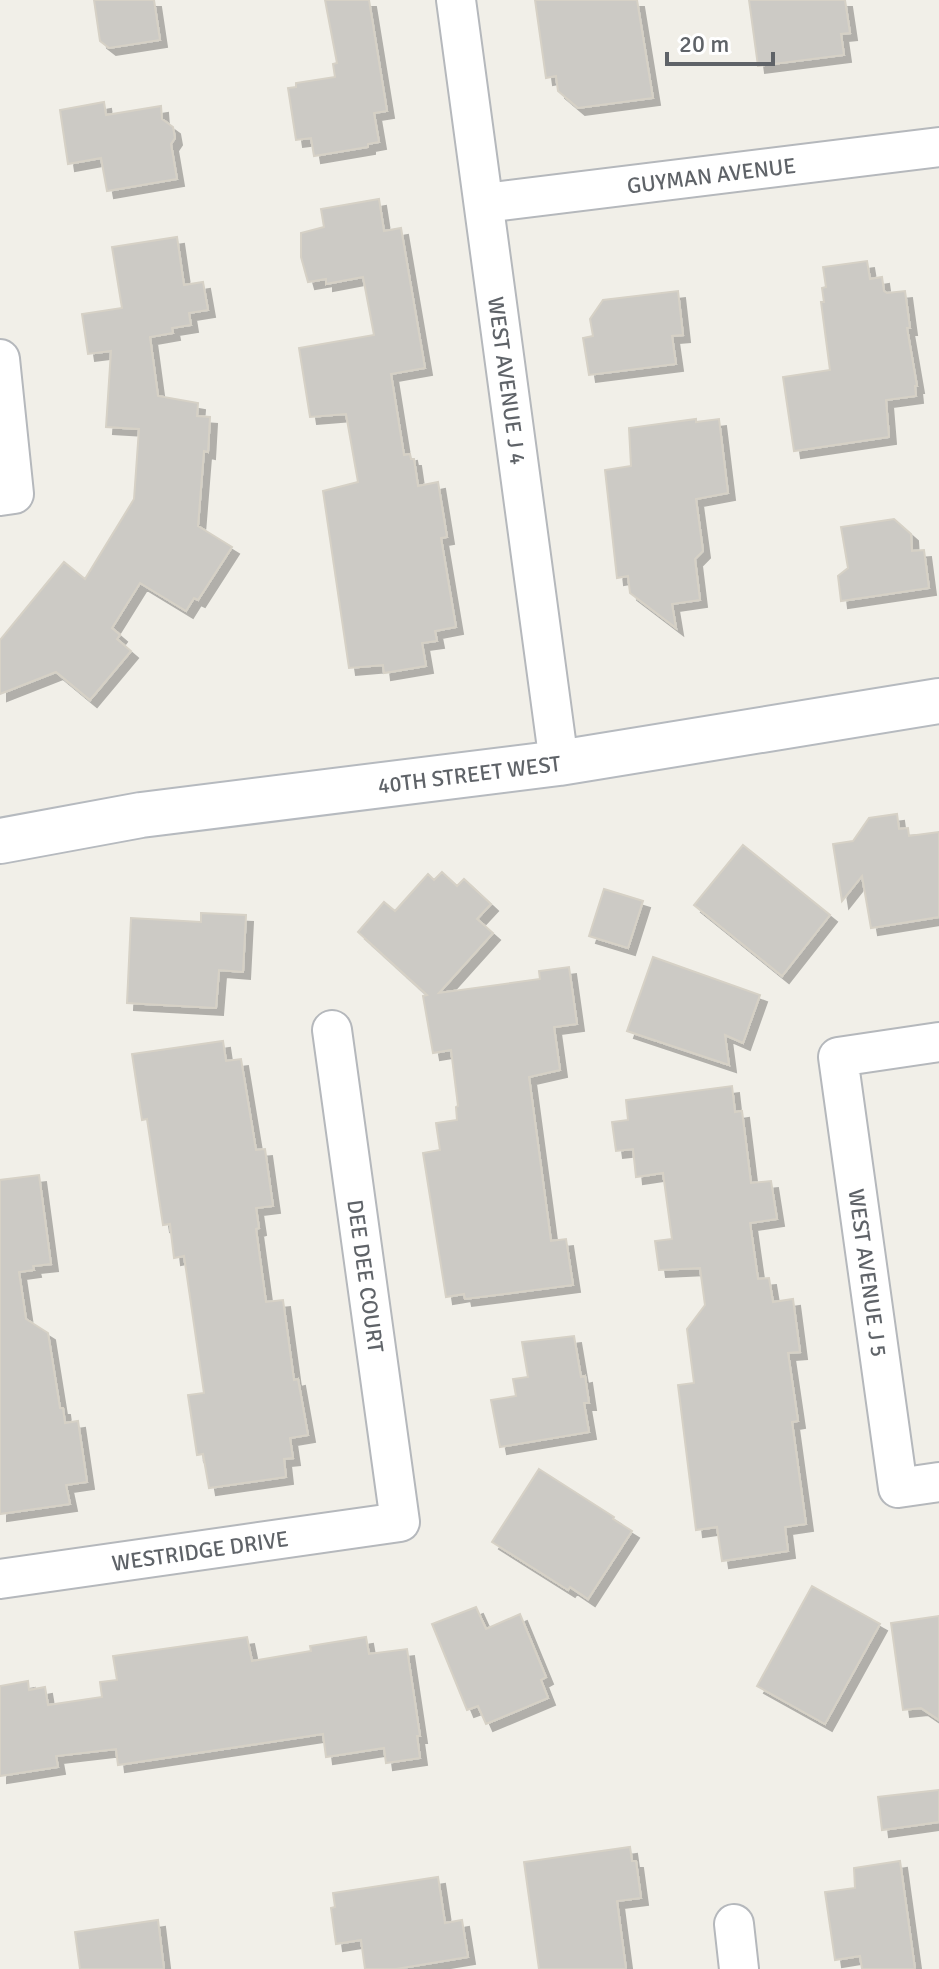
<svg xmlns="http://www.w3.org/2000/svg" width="939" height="1969" font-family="Signika,sans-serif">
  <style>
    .building { fill: #cccac5; stroke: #d6d1c6; stroke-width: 2; filter: url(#shadow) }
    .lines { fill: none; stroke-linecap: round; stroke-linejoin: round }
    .street-casing { stroke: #b5b8bc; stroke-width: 42 }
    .secondary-casing { stroke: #b6babf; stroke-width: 48 }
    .street { stroke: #fff; stroke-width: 38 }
    .secondary { stroke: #fff; stroke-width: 44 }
    .labels { text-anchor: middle; stroke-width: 8; stroke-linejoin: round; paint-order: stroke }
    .street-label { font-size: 22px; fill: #5f6368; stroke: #fff }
  </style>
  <defs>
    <filter id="shadow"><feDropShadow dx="7" dy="7" stdDeviation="0" flood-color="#0004"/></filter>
  </defs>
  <rect width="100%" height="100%" fill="#f1efe8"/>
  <path class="building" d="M94 0H154L160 40 109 48 100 41Z
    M325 0H369L387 111 374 113 379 142 368 144V147L314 156 311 138 296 140 288 88 296 87V83L335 77 333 64 337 63Z
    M535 0H637L653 98 578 108 558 91 556 76 546 78Z
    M749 0H845L850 33 841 34 844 55 758 66Z
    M104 102 106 115 161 106 162 119 173 127 175 138 171 144 177 179 107 191 101 158 68 164 60 110Z
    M379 199 384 231 401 228 425 368 391 374 404 455 410 454 411 459H414L418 486 438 482 447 537 441 538 456 627 435 631 437 641 422 643 426 666 384 673 383 665 349 668 323 491 358 482 346 414 310 417 299 348 374 335 363 277 326 284V279L308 282 301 257V233L324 227 321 209Z
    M177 237 184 285 203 282 208 310 189 313 191 325 172 328 173 333 150 337 158 396 198 403 197 416 210 417 208 452 204 451 198 526 232 547 198 600 194 598 186 611 140 583 112 628 120 635 117 639 131 651 90 700 56 672 0 694V640L64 562 85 579 134 499 139 429 106 427 111 351 88 354 82 314 122 308 112 247Z
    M867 261 870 279 882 277 884 291 887 293 905 291 910 328H907L917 386H915L916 396 886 400 889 437 794 451 783 377 830 370 821 302H824L822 288 826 287 823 267Z
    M678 291 683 335 672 336 676 364 589 375 583 338 593 336 590 319 603 300Z
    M696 419V422L719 419 728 493 696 499 703 551 695 559 700 600 672 604 676 628 630 593 628 576 617 578 605 470 631 466 629 428Z
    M894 519 911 534 912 551 924 550 929 588 841 601 838 576 848 568 841 527Z
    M897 814 899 829 908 828 909 836 939 832V917L871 928 862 876 842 901 833 844 853 841 869 818Z
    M743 845 830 915 782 976 694 905Z
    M442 872 457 886 464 879 491 904 477 919 493 933 439 993 540 979 539 971 569 967 577 1024 554 1027 560 1070 529 1077 551 1241 566 1239 573 1285 465 1299 464 1294 446 1297 423 1153 440 1150 436 1123 457 1120 456 1107 458 1106 451 1050 433 1053 423 996 427 995 358 932 384 902 395 911 428 874 434 880Z
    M604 889 643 901 628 948 589 936Z
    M201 913 246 915 243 972 219 970 216 1008 127 1003 131 918 201 922Z
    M653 957 760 995 743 1043 725 1035 729 1065 627 1031Z
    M223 1041 226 1061 241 1059 256 1150 265 1149 273 1206 256 1208 259 1228 256 1229 266 1302 283 1300 294 1380 298 1379 308 1435 290 1438 293 1458 284 1459 286 1477 209 1488 203 1454 197 1455 188 1395 204 1393 184 1256 174 1258 170 1224 163 1225 147 1119 142 1120 132 1054Z
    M732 1086 735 1112 742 1111 751 1183 771 1181 777 1219 750 1223 758 1279 769 1278 773 1302 793 1299 800 1352 788 1353 798 1421 792 1422 806 1524 785 1527 788 1551 722 1561 717 1527 696 1530 678 1385 694 1383 687 1329 705 1305 700 1268 659 1270 655 1241 672 1239 663 1173 636 1177 633 1149 616 1151 612 1122 628 1120 626 1100Z
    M39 1175 51 1264 33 1266 34 1270 19 1272 26 1319 48 1333 60 1408H63L65 1423 78 1421 87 1482 66 1485 70 1504 0 1514V1180Z
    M574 1336 581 1377 585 1376 589 1403H584L589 1432 500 1447 491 1400 516 1396 513 1379 528 1377 522 1342Z
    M539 1469 614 1517 613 1519 632 1531 588 1599 570 1587 568 1590 492 1542Z
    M812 1586 880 1624 825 1724 757 1686Z
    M476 1607 486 1629 520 1614 546 1677 541 1680 548 1698 486 1724 478 1706 467 1710 432 1624Z
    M939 1616V1720L921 1708 903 1710 891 1623Z
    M247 1637 252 1661 311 1651 310 1646 366 1637 369 1654 407 1649 420 1736H417L420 1758 386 1763 384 1748 326 1757 323 1734 118 1765 116 1749 56 1756 58 1767 0 1776V1686L28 1681 29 1690 45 1687 48 1705 102 1697 100 1682 117 1680 113 1656Z
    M939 1790V1822L882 1830 878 1797Z
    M630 1847 632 1861H636L641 1898 617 1901 626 1969H539L524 1862Z
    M900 1861 915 1969H862L860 1956 835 1960 825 1892 855 1888 854 1868Z
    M438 1877 445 1923 462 1920 468 1957 396 1969H365L361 1940 336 1944 331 1908 335 1907 333 1893Z
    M158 1920 164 1969H80L75 1932Z"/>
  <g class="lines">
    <g class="street-casing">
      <g id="street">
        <path id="s1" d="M456 0 559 763"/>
        <path id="s2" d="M485 203 939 147"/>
        <path d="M0 359 14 494 0 496"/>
        <path id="s3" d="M939 1042 838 1057 898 1488 939 1482"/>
        <path id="s4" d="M0 1579 400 1522 332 1030"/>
        <path d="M734 1924 739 1969"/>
      </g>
    </g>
    <g class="secondary-casing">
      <g id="secondary">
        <path id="s5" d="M0 841 141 815 559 763 939 701"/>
      </g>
    </g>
    <use href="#street" class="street"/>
    <use href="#secondary" class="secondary"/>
  </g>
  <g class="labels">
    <g class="street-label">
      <text dy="8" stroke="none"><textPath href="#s2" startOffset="228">GUYMAN AVENUE</textPath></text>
      <text dy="8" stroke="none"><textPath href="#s1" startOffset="384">WEST AVENUE J 4</textPath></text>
      <text dy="8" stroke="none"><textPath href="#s5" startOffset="474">40TH STREET WEST</textPath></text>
      <text dy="8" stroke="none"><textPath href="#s3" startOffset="320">WEST AVENUE J 5</textPath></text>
      <text transform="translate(366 1276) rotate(82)" y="8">DEE DEE COURT</text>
      <text dy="8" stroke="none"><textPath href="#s4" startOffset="202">WESTRIDGE DRIVE</textPath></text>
    </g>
  </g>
  <path d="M667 52v12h106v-12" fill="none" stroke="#5f6368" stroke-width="4"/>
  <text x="679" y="52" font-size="24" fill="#5f6368" stroke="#ffffff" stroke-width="6" paint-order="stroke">20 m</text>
</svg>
